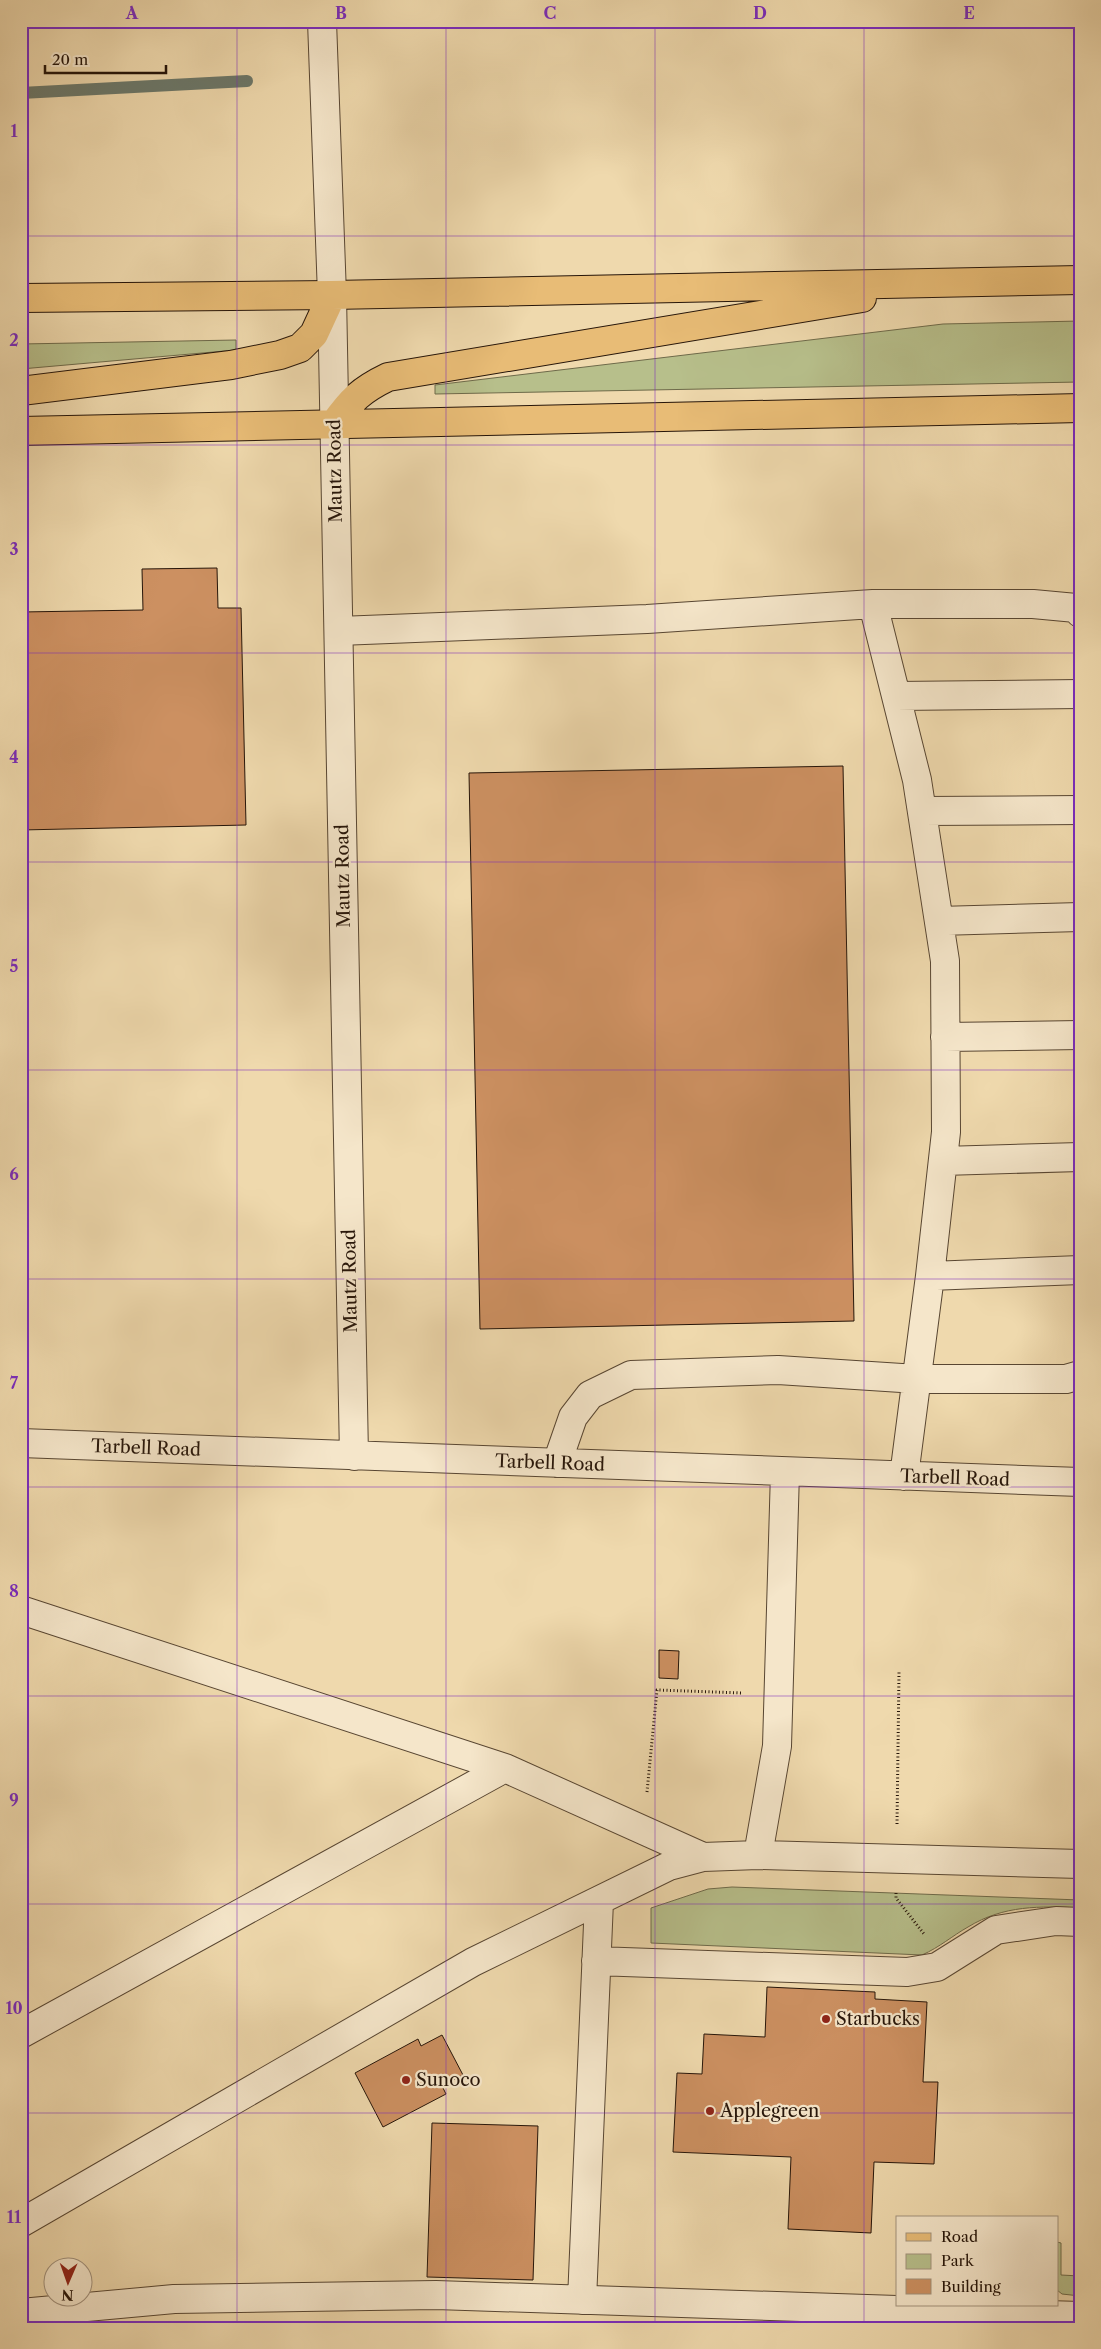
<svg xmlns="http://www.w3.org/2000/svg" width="1101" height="2349" font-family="'Libre Caslon Text',serif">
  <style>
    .green { fill: #b7bf8b; stroke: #6e6a4a }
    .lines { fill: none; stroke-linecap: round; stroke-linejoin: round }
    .stream { stroke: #6c786a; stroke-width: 12 }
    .building { fill: #cc9061; stroke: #261509 }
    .minor-casing { stroke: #584632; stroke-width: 30 }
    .major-casing { stroke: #261509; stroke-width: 30 }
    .path { stroke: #261509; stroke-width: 3; stroke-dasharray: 1 2.5; stroke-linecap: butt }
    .minor { stroke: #f5e6ca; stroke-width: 28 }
    .major { stroke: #e8bc76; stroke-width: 28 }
    .grid { fill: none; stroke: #7b2cbf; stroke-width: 1; stroke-opacity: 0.55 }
    .poi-dot { fill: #8f2418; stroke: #f5e6ca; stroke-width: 2 }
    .labels { text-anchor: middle; stroke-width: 4.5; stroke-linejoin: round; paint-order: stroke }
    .street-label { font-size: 18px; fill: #261509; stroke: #f5e6ca }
    .poi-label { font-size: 18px; fill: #261509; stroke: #f5e6ca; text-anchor: start }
    .neatline { fill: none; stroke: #7b2cbf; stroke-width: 2 }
    .grid-label { font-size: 16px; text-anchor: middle; font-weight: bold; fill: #7b2cbf }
  </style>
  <rect width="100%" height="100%" fill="#efd9ad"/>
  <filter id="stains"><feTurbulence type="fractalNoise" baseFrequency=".004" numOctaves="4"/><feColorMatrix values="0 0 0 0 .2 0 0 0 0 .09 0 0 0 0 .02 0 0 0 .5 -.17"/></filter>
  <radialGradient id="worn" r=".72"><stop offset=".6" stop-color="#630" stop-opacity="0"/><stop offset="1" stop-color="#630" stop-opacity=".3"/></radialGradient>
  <path class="green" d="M1080 321V382L435 394V385L943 324Z
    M236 340V350L21 369V344Z
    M732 1887 1080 1900V1908C1040 1906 1004 1905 968 1927 952 1936 940 1947 922 1955L651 1943V1908L708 1889Z
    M1057 2242 1061 2243V2275L1080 2276V2296L1062 2294 1057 2290Z
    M258 2324 503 2328H171Z"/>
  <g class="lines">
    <path class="stream" d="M21 93 247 81"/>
  </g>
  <path class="building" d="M217 568 218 608H241L246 825 21 830V612L143 610 142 569Z
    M843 766 854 1321 480 1329 469 773Z
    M659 1650 679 1651 678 1679 659 1678Z
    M767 1987 875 1992V1999L927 2002 923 2082H938L934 2164 874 2162 871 2233 788 2229 791 2157 673 2152 677 2073 702 2074 704 2034 765 2037Z
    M442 2035 463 2075 442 2086 446 2094 383 2127 355 2073 418 2039 421 2046Z
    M432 2123 538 2126 533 2280 427 2277Z"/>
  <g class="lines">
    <g class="minor-casing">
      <path id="minor" d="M322 21 332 295 354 1456
        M873 604H1033L1076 608 1080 613
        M339 631 647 619 873 604 917 780 945 961 946 1132 930 1276 904 1476
        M896 696 1080 694
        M922 811 1080 810
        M939 921 1080 917
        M945 1037 1080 1035
        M943 1161 1080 1157
        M930 1276 1080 1270
        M21 1443 1080 1482
        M557 1463 573 1417 590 1395 631 1375 778 1370 917 1379H1066L1080 1375
        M21 1610 505 1768
        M758 1855 777 1746 785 1472
        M596 1961 907 1972 937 1967 996 1930 1056 1921 1080 1922
        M21 2034 505 1768 703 1857
        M21 2223 473 1962 669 1866 703 1857 758 1855 1080 1864
        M582 2300 599 1901
        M21 2313 174 2299 436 2295 1080 2316"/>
    </g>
    <g class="major-casing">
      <path id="major" d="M21 298 332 295 1080 280
        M21 391 231 365 280 355 300 348 314 334 332 295
        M334 424C351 400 361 390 388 377L862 298
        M21 431 1080 408"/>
    </g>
    <path class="path" d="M647 1792 657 1690 743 1693
      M897 1824 899 1672
      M896 1893V1898L924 1934"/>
    <use href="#minor" class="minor"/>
    <use href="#major" class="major"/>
  </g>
  <path class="grid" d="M237 21V2328M446 21V2328M655 21V2328M864 21V2328M21 236H1080M21 445H1080M21 653H1080M21 862H1080M21 1070H1080M21 1279H1080M21 1487H1080M21 1696H1080M21 1904H1080M21 2113H1080"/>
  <g class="poi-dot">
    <circle cx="826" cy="2019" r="5"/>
    <circle cx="406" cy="2080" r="5"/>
    <circle cx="710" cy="2111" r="5"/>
  </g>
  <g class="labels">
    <g class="street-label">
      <text transform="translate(335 471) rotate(-91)" y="6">Mautz Road</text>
      <text transform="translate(343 876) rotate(-91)" y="6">Mautz Road</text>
      <text transform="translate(350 1281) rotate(-91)" y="6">Mautz Road</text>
      <text transform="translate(146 1448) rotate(2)" y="6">Tarbell Road</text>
      <text transform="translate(550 1463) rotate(2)" y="6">Tarbell Road</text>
      <text transform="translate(955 1478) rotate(2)" y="6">Tarbell Road</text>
    </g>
    <g class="poi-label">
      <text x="836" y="2025">Starbucks</text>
      <text x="416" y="2086">Sunoco</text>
      <text x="720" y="2117">Applegreen</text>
    </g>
  </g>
  <rect width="1101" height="2349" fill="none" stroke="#efd9ad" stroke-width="55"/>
  <rect x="896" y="2216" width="162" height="90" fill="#f5e6ca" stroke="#a2927d"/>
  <rect x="906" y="2233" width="25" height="8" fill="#e8bc76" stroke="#a2927d"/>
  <text x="941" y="2242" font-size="15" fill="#261509">Road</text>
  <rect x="906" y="2254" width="25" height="15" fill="#b7bf8b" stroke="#a2927d"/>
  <text x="941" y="2266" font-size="15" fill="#261509">Park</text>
  <rect x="906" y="2279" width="25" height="15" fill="#cc9061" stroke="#a2927d"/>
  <text x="941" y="2292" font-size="15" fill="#261509">Building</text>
  <g transform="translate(68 2282) rotate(182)"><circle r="24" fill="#f5e6ca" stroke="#a2927d"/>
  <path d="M0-4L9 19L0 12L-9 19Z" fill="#8f2418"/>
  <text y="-8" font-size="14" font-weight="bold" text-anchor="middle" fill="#261509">N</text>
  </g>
  <path d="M45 65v8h121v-8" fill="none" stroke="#261509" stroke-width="2.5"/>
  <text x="52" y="65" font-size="15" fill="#261509" stroke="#f5e6ca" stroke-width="4" paint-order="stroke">20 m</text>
  <rect x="28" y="28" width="1046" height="2294" class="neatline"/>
  <g class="grid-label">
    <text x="132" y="19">A</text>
    <text x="341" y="19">B</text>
    <text x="550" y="19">C</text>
    <text x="760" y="19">D</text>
    <text x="969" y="19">E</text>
    <text x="14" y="137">1</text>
    <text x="14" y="346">2</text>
    <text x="14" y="555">3</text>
    <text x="14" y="763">4</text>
    <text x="14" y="972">5</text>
    <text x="14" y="1180">6</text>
    <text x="14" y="1389">7</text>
    <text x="14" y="1597">8</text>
    <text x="14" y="1806">9</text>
    <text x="14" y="2014">10</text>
    <text x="14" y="2223">11</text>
  </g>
  <rect width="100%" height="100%" filter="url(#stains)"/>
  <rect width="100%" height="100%" fill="url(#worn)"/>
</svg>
